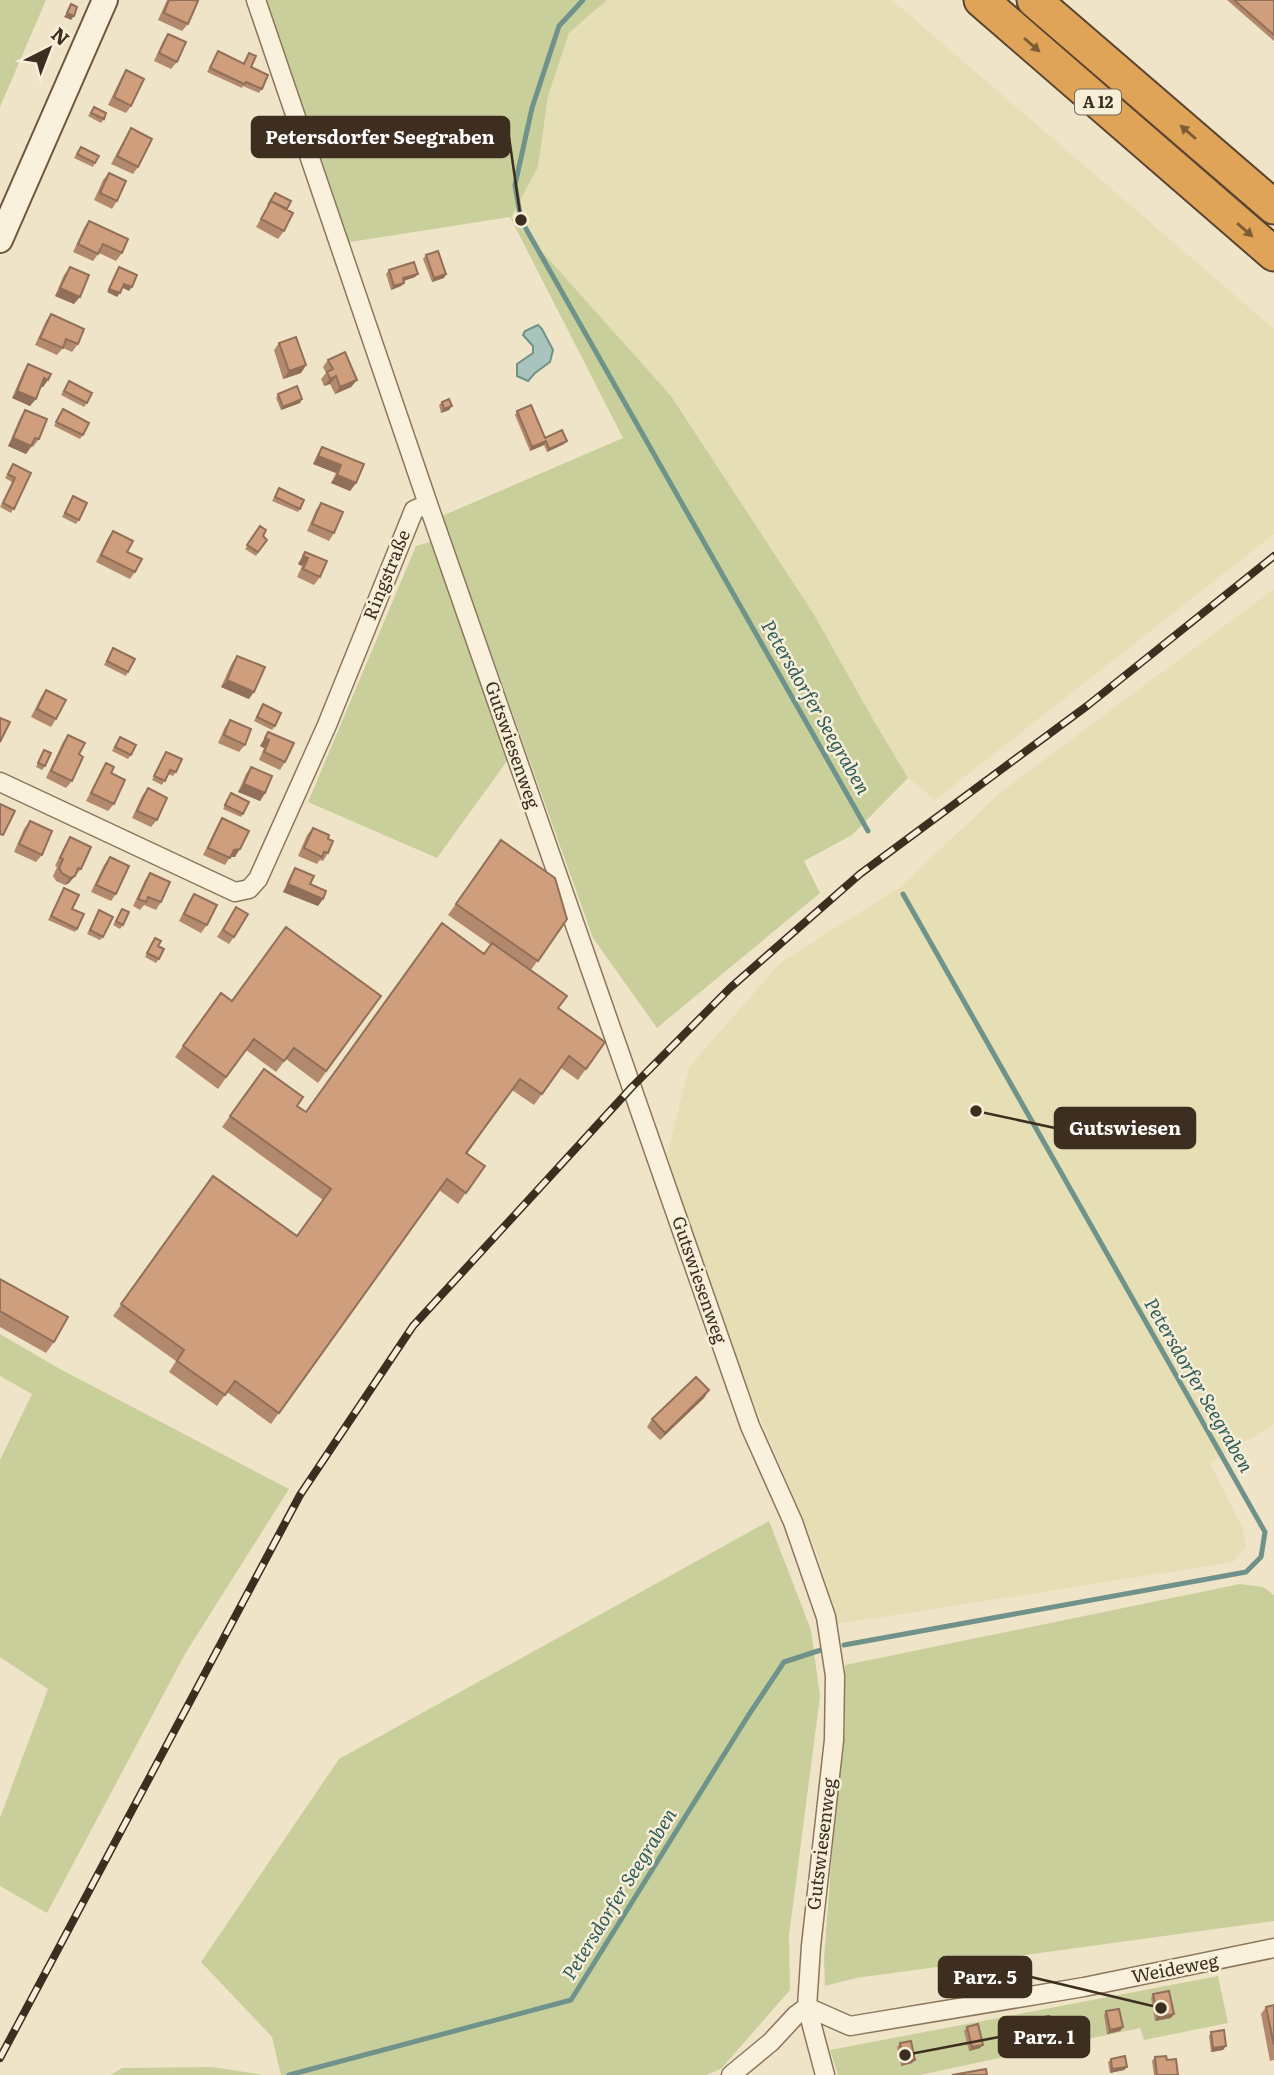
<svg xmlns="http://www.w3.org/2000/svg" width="1274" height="2075" font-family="Literata,serif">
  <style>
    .farmland { fill: #e6deb5 }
    .green { fill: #c9cf9b }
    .water { fill: #a9c4bc; stroke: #6f938a; stroke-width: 2 }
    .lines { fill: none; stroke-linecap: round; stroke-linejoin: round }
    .stream { stroke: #6f938a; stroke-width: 5 }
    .street-casing { stroke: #8d765c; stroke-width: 21 }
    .secondary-casing { stroke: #6f573f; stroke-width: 28 }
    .highway-casing { stroke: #5b4430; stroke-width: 37 }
    .street { stroke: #faf1dc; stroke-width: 18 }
    .secondary { stroke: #faf1dc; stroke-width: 24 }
    .highway { stroke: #e0a458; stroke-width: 33 }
    .rail-casing { stroke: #3d2e20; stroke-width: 8 }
    .rail { stroke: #f7eed8; stroke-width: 5; stroke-dasharray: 16; stroke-linecap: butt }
    .wall { fill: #b2896c }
    .shaded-wall { fill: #916f58 }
    .building { fill: #cf9f7d; stroke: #916f58; stroke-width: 2 }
    .oneway { fill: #7e5d36 }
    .labels { text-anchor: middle; stroke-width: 5; stroke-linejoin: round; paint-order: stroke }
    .shield { fill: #f7eed8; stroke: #756857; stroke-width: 2 }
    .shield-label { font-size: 16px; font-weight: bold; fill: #3d2e20 }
    .street-label { font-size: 18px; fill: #3d2e20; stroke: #f7eed8 }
    .water-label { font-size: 19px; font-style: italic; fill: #2f5d5a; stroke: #f7eed8 }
    .leader { fill: none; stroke: #3d2e20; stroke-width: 2.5 }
    .callout-dot { fill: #3d2e20; stroke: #f7eed8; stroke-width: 2.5 }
    .callout { fill: #3d2e20; stroke: #3d2e20; stroke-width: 2.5 }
    .callout-label { font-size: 19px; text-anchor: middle; font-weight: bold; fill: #fff }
  </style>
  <rect width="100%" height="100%" fill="#f0e4c8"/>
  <path class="farmland" d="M607 0H892L1274 329V534L935 800 908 778 875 723 510 217 538 167 548 96 569 33Z
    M1274 589V1424L1210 1463 1243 1529 1246 1547 1233 1562 837 1624 819 1558 728 1340 667 1154 689 1067 781 962 899 888 1001 792Z"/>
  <path class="green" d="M0 0H46L0 107Z
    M264 0H607L569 33 548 96 538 167 511 217 671 396 813 613 875 723 908 778 852 835 804 861 820 893 657 1028 593 938 442 516 623 438 510 217 344 243Z
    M433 541 507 761 437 858 308 802 416 546Z
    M0 1334 60 1369 289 1489 185 1654 47 1913 0 1886V1818L48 1689 0 1657V1460L32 1394 0 1376Z
    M769 1521 811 1630 820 1696 789 1936 790 1990 721 2069 706 2075H281L272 2037 201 1962 339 1759Z
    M1240 1584 1263 1587 1274 1595V1921L856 1978 825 1986 824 1959 835 1813 845 1730V1665Z
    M1218 1976 1228 2023 1144 2040 1140 2028 920 2075H838L830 2050Z
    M212 2067 264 2075H111L122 2068Z"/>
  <path class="water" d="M538 325 542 329 553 350 550 362 535 373 528 381 517 376V364L533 353V346L523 335 525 331Z"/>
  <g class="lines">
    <path class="stream" d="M583 0 559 26 532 108 515 185 521 220 868 831
      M844 1645 1246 1572 1261 1557 1265 1532 903 894
      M289 2075 571 2000 748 1716 784 1662 821 1650"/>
    <g class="street-casing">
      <path id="street" d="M256 0 428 504 750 1426 793 1522 826 1617 835 1676 834 1740 811 1946 807 2007 825 2075
        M0 782 235 892 249 889 258 879 327 725 414 510 428 504
        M731 2075 771 2042 796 2015 807 2007 850 2026 1084 1987 1274 1948"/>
    </g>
    <g class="secondary-casing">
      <path id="secondary" d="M0 240 105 0"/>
    </g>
    <g class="highway-casing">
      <path id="highway" d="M981 0 1274 254
        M1034 0 1274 207"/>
    </g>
    <use href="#street" class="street"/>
    <use href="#secondary" class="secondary"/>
    <use href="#highway" class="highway"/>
    <g class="rail-casing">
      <path id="rail" d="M0 2058 300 1495 413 1326 632 1087 730 988 860 874 1087 706 1274 556"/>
    </g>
    <use href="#rail" class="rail"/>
  </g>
  <path class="wall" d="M167 0H194L188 24 182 31 158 20Z
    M1227 0H1274V41Z
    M168 34 177 62 171 69 154 61 163 41Z
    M218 51 244 63 249 53 251 67 262 89 259 93 243 86 242 88 207 72Z
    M126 70 131 106 126 113 108 105 121 78Z
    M94 107 104 119 101 123 88 116Z
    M131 128 138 167 133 174 111 164 126 136Z
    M81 147 95 163 93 167 74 158Z
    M109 173 117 201 112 209 94 200 103 180Z
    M275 193 287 209 284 231 278 239 256 227Z
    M89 221 122 253 116 261 99 253 93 261 73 252 84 228Z
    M426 255 446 274 444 278 432 282 423 259Z
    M70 267 74 304 55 296 64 275Z
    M389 270 415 277 404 281V283L401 286 391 290 386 274Z
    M51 314 78 344 72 352 63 348 57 355 35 345 46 321Z
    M279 343 306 365 301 373 283 379 274 350Z
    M328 360 357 380 351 387 335 394 330 384 324 386 321 379 326 373 323 367Z
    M28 364 48 380 43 387 41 386 30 406 12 398 23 372Z
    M69 381 87 403 84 407 61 395Z
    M278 394 300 403 281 410 276 398Z
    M442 402 449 410 441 413 439 405Z
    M63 409 83 435 80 439 54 426Z
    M25 410 39 439 33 447 32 446 26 454 8 446 20 418Z
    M517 411 545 438 564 444 547 452 544 445 530 451 515 415Z
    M322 447 356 483 350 491 331 483 336 473 313 464 317 455Z
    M13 464 31 473 11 513 0 507 12 482 5 478Z
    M279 488 300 509 298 512 272 501Z
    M73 496 79 520 76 524 62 517Z
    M321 503 334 533 329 541 307 531 316 510Z
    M260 526 263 536 267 540 256 556 245 549Z
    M113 531 127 552 135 572 130 579 96 562 108 538Z
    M305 552 320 577 314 585 297 577 302 566 298 564Z
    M113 648 128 672 126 676 104 665Z
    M237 656 249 699 221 687 232 663Z
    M46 690 56 719 51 727 31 717 41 697Z
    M263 704 275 726 272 730 254 721Z
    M230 720 245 745 239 752 218 743 225 727Z
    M268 732 285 762 280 770 259 760 264 748 260 746Z
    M68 735 79 754 72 781 66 788 46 778 63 742Z
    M120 737 131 755 128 759 112 751Z
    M44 750 45 766 42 770 36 767Z
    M166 752 176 772 173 776 168 774 162 785 152 780Z
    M106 763 111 773 114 804 108 811 86 801 101 771Z
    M251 767 265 793 260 801 238 792 246 774Z
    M148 788 157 820 151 827 132 818 142 796Z
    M231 793 243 814 241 817 223 809Z
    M222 818 235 857H230L225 865 203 855 217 826Z
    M30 821 42 855 36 862 14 852 24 829Z
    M313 828 328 853 323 861 320 860 317 864 298 856 307 835Z
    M70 837 81 869 69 883 65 885 56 881 53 876 57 867 55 866 65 845Z
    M501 840 567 919 531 970 558 1008 605 1042 578 1080 561 1068 534 1105 512 1090 467 1154 485 1166 458 1204 439 1190 271 1424 227 1392 217 1406 169 1372 176 1361 113 1316 213 1176 297 1236 323 1200 222 1127 264 1069 297 1106 306 1112 484 954 491 945 448 915Z
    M110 857 116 894 111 901 91 892 104 865Z
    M295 868 323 899 318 906 283 892 290 876Z
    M150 873 161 902 156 910 144 905 140 910 133 906 145 880Z
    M64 888 72 909 77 929 75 932 48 920Z
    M194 894 207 925 201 933 179 921 189 901Z
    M236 907 234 937 229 944 217 937Z
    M122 909 123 925 120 929 113 925Z
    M99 910 103 937 100 940 87 934Z
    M155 938 158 946 159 959 156 963 145 957Z
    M221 993 232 1001 381 996 318 1083 286 1059 276 1072 246 1050 218 1089 175 1057Z
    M0 1279 54 1342 46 1353 0 1327Z
    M709 1390 704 1398 660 1440 647 1427 652 1419Z
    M1153 1994 1171 2018 1155 2021 1151 1998Z
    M1274 2005V2060L1270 2061 1261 2014 1266 2007Z
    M1106 2011 1123 2027 1120 2031 1107 2034 1104 2015Z
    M1038 2018 1050 2040 1039 2042 1035 2022Z
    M967 2027 980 2048 969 2051 964 2031Z
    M1211 2032 1226 2046 1223 2050 1211 2052 1209 2036Z
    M900 2043 912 2063 901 2066 897 2047Z
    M1155 2057 1167 2060 1178 2075H1154L1152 2061Z
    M1111 2059 1127 2067 1124 2070 1110 2073 1108 2062Z"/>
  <path class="shaded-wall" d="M67 13 74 16 71 20 64 17Z
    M418 274 415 277 400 282 403 278Z
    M446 274 444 278 432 282 434 278Z
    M404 283 401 286 391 290 394 286Z
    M124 284 132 287 129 291 121 287Z
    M60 288 80 297 74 304 55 296Z
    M109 289 120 293 117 297 107 292Z
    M306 365 301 373 283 379 289 371Z
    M336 376 330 384 324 386 330 379Z
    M44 378 48 380 43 387 39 386Z
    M357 380 351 387 335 394 340 387Z
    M17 391 36 399 30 406 12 398Z
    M302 399 300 403 281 410 283 407Z
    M452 406 449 410 441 413 444 409Z
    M13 438 31 446 26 454 8 446Z
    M546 441 544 445 530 451 532 447Z
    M567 441 564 444 547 452 549 449Z
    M318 456 341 465 336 473 313 464Z
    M337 475 356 483 350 491 331 483Z
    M303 556 308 558 302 566 298 564Z
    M227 680 254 692 249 699 221 687Z
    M265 738 269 740 264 748 260 746Z
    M244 784 265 793 260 801 238 792Z
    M240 849 235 857H228L234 850Z
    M75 876 69 883 65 885 70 878Z
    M288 884 323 899 318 906 283 892Z
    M709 1390 704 1398 660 1440 665 1433Z
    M1174 2014 1171 2018 1155 2021 1158 2017Z
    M1123 2027 1120 2031 1107 2034 1110 2030Z
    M1053 2036 1050 2040 1039 2042 1042 2038Z
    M983 2045 980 2048 969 2051 972 2047Z
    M1226 2046 1223 2050 1211 2052 1213 2048Z
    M915 2060 912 2063 901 2066 904 2062Z
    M1127 2067 1124 2070 1110 2073 1112 2069Z"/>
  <path class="building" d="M169 0H194L198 1 188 24 164 13Z
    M1234 0H1274V35Z
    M71 4 77 7 74 16 67 13Z
    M168 34 186 42 177 62 159 53Z
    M218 51 244 64 249 53 256 56 251 67 268 75 262 89 246 82 244 84 210 68Z
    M126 70 144 79 131 106 114 97Z
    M94 107 106 113 104 119 91 113Z
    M131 128 152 139 138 167 117 156Z
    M81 147 99 156 95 163 77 154Z
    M109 173 126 181 117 201 100 193Z
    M275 193 291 201 287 209 271 201 268 205Z
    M271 201 293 213 284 231 261 219Z
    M89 221 128 239 122 253 103 244 98 254 78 244Z
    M438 251 446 274 434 278 426 255Z
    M414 262 418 274 403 278 404 283 394 286 389 270Z
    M70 267 89 275 80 297 60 288Z
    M119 267 137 275 132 287 124 284 120 293 109 289Z
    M51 314 84 329 78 344 66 339 63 348 40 338Z
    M296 337 306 365 289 371 279 343Z
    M345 352 357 380 340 387 336 376 330 379 327 372 333 369 328 360Z
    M28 364 51 374 48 380 44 378 36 399 17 391Z
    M69 381 92 393 87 403 64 391Z
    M297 386 302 399 283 407 278 394Z
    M449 399 452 406 444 409 442 402Z
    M531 405 545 438 562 430 567 441 549 449 546 441 532 447 517 411Z
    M63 409 89 423 83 435 56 422Z
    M25 410 47 419 39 439 35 438 31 446 13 438Z
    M322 447 364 464 356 483 337 475 341 465 318 456Z
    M13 464 31 473 14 509 3 503 15 478 8 474Z
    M279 488 304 500 300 509 275 497Z
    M73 496 87 503 79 520 65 513Z
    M321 503 343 512 334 533 312 524Z
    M260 526 266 530 263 536 267 540 258 552 247 545Z
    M113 531 133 541 127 552 142 559 135 572 101 555Z
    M305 552 327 561 320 577 303 569 308 558 303 556Z
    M113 648 135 659 128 672 107 661Z
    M237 656 265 667 254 692 227 680Z
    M46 690 66 700 56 719 37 709Z
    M263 704 281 713 275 726 257 717Z
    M0 718 10 722 0 742Z
    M230 720 251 729 245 745 224 735Z
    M268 732 294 743 285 762 264 752 269 740 265 738Z
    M68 735 85 743 79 754 83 757 72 781 51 771Z
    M120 737 136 745 131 755 115 747Z
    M44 750 51 753 45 766 38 763Z
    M166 752 182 759 176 772 170 770 165 781 154 776Z
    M106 763 114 767 111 773 125 780 114 804 91 793Z
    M251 767 272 776 265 793 244 784Z
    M148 788 167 798 157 820 137 811Z
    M231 793 249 802 243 814 225 805Z
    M0 804 15 811 3 835 0 834Z
    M222 818 249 831 240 849 234 850 230 858 208 848Z
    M30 821 52 831 42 855 19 844Z
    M313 828 329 835 328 839 333 841 328 853 324 852 322 857 304 848Z
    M70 837 91 847 81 869 78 868 75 876 70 878 62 873 59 868 63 859 60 858Z
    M501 840 555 878 567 919 538 961 456 904Z
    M110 857 129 866 116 894 96 885Z
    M295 868 314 876 310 884 326 891 323 899 288 884Z
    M150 873 170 882 161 902 148 897 146 902 138 899Z
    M64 888 79 895 72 909 84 914 77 929 51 916Z
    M194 894 217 905 207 925 184 914Z
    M236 907 248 914 234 937 223 930Z
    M122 909 129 912 123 925 116 921Z
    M99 910 113 917 103 937 90 930Z
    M442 923 484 954 492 943 567 996 558 1008 605 1042 586 1069 569 1056 542 1094 520 1079 466 1153 485 1166 466 1193 447 1179 279 1413 235 1381 225 1395 177 1361 184 1350 121 1304 213 1176 297 1236 331 1189 230 1116 264 1069 303 1097 297 1106 306 1112Z
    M286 927 381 996 326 1071 294 1048 284 1061 254 1039 226 1077 183 1046 221 993 232 1001Z
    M155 938 161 941 158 946 164 949 159 959 147 953Z
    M0 1279 68 1317 54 1342 0 1311Z
    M696 1377 709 1390 665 1433 652 1419Z
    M1169 1991 1174 2014 1158 2017 1153 1994Z
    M1274 2005V2045L1266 2007Z
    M1119 2009 1123 2027 1110 2030 1106 2011Z
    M1049 2016 1053 2036 1042 2038 1038 2018Z
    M978 2024 983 2045 972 2047 967 2027Z
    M1224 2030 1226 2046 1213 2048 1211 2032Z
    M911 2041 915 2060 904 2062 900 2043Z
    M1125 2056 1127 2067 1112 2069 1111 2059Z
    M1166 2056 1167 2060 1176 2059 1178 2075H1157L1155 2057Z
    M986 2069 987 2075H952Z"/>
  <defs><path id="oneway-solid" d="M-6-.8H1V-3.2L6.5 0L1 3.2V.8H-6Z" transform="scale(1.75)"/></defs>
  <g class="oneway">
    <use href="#oneway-solid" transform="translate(1032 45) rotate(41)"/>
    <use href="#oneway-solid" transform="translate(1188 132) rotate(-139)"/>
    <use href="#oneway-solid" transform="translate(1245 230) rotate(41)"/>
  </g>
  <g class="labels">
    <rect class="shield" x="1075" y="89.5" width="46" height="25" rx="5"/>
    <g class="shield-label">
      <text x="1098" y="108">A 12</text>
    </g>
    <g class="street-label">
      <text transform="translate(387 575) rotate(-68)" y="6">Ringstraße</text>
      <text transform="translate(512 745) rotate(71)" y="6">Gutswiesenweg</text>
      <text transform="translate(699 1280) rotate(71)" y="6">Gutswiesenweg</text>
      <text transform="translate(822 1844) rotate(-83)" y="6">Gutswiesenweg</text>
      <text transform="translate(1175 1969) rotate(-11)" y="6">Weideweg</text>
    </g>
    <g class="water-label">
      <text transform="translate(816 707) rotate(60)" y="7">Petersdorfer Seegraben</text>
      <text transform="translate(1199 1385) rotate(60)" y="7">Petersdorfer Seegraben</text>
      <text transform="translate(619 1894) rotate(-58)" y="7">Petersdorfer Seegraben</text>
    </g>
  </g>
  <path class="leader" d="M521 220L509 137M976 1111L1055 1128M1161 2008L1031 1977M905 2055L999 2037"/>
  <g class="callout-dot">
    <circle cx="521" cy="220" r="7"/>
    <circle cx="976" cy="1111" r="7"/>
    <circle cx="1161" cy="2008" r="7"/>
    <circle cx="905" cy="2055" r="7"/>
  </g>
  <g class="callout">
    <rect x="252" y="117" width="257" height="40" rx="7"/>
    <rect x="1055" y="1108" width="140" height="40" rx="7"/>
    <rect x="939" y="1957" width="92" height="40" rx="7"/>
    <rect x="999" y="2017" width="90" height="40" rx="7"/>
  </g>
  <g class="callout-label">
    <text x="380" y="144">Petersdorfer Seegraben</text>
    <text x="1125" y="1135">Gutswiesen</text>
    <text x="985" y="1984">Parz. 5</text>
    <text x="1044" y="2044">Parz. 1</text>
  </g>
  <g transform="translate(49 49) rotate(42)" stroke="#f7eed8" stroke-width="5" paint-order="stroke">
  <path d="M0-5L12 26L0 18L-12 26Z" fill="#3d2e20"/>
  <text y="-10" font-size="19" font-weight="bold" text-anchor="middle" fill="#3d2e20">N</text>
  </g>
</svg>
